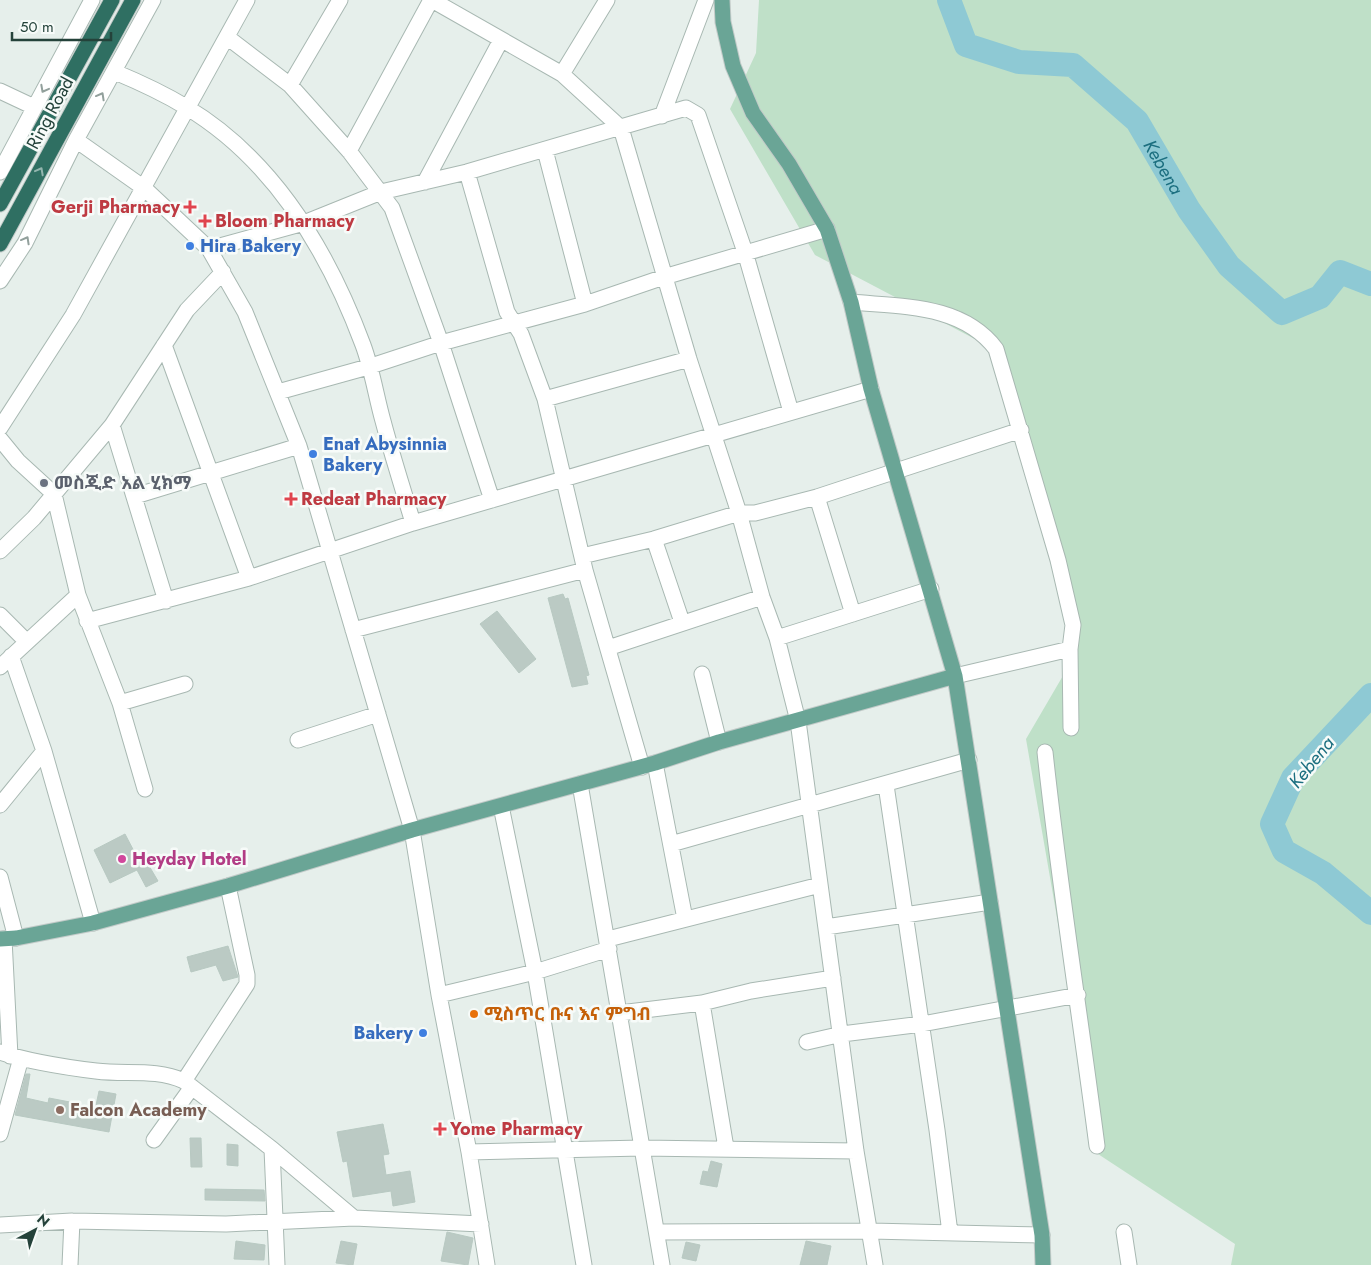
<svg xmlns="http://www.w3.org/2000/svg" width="1371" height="1265" font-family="Jost,'Noto Sans Ethiopic',sans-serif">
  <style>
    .green { fill: #bfe0c8 }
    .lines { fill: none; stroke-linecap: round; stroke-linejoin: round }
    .river { stroke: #8ec9d4; stroke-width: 24 }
    .building { fill: #bbcac4; stroke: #b8c9c2 }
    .minor-casing { stroke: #a8b8b2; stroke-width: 17 }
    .major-casing { stroke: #c2cac8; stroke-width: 17 }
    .highway-casing { stroke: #c2cac8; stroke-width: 17 }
    .minor { stroke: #fff; stroke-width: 15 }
    .major { stroke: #6aa596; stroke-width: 15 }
    .highway { stroke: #2f6f62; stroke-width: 15 }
    .oneway { stroke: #92a09c }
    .oneway2 { stroke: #93b5ae }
    .health-dot { fill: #e0444e; stroke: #f7fbf9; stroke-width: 2 }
    .shop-dot { fill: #3f7fe0; stroke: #f7fbf9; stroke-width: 2 }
    .worship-dot { fill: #6b7280; stroke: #f7fbf9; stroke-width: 2 }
    .hotel-dot { fill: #d1479c; stroke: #f7fbf9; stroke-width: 2 }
    .food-dot { fill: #e8710a; stroke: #f7fbf9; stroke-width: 2 }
    .education-dot { fill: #8d6e63; stroke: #f7fbf9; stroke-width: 2 }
    .labels { text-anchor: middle; stroke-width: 5; stroke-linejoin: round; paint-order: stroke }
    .street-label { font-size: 18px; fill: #24423a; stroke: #f7fbf9 }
    .health-label { font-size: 18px; font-weight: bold; fill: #be3a42; stroke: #f7fbf9; text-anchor: start }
    .shop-label { font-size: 18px; font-weight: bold; fill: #366cbe; stroke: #f7fbf9; text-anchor: start }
    .worship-label { font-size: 18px; font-weight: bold; fill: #5b616d; stroke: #f7fbf9; text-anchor: start }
    .hotel-label { font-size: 18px; font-weight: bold; fill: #b23c85; stroke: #f7fbf9; text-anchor: start }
    .food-label { font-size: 18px; font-weight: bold; fill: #c56008; stroke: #f7fbf9; text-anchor: start }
    .education-label { font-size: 18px; font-weight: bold; fill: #785e54; stroke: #f7fbf9; text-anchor: start }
    .water-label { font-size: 19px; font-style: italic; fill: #1c6f80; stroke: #f7fbf9 }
  </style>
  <rect width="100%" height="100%" fill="#e6efeb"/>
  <path class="green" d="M759 0H1371V1265H1231L1235 1244 1098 1154 1026 739 1078 650 992 348 815 255 730 109 756 53Z"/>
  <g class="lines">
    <g class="river">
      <path id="s1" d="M949 0 966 45 1019 62 1073 65 1137 121 1189 210 1229 266 1282 313 1320 297 1340 272 1371 284"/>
      <path d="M1371 695 1293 778 1272 824 1284 851 1323 873 1371 913"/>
    </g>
  </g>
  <path class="building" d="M563 594 565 599 568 598 589 675 586 676 588 684 572 687 548 598Z
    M497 611 536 659 519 673 480 624Z
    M125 834 137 857 142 854 158 881 146 887 137 870 110 883 94 850Z
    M228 946 238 977 223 981 216 965 191 972 187 957Z
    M26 1074H30L26 1098 48 1103 49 1098 75 1103V1107L95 1110 99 1091 116 1094 109 1132 15 1115Z
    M383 1124 389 1154 383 1155 386 1175 410 1171 415 1202 393 1206 391 1191 353 1197 347 1161 343 1162 337 1132Z
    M190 1138H201L202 1167H191Z
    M227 1144 238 1145V1166L227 1165Z
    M711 1161 722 1164 717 1187 700 1184 703 1171 708 1172Z
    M205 1189 264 1190 265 1201 205 1200Z
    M447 1232 473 1238 468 1265 441 1261Z
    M236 1241 265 1245 264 1260 234 1259Z
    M341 1241 357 1244 353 1265 336 1263Z
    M806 1241 831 1246 827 1265H800Z
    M686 1242 700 1245 696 1261 682 1258Z"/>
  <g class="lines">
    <g class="minor-casing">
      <path id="minor" d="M432 0 562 74 621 128 689 359 739 513 762 597 777 638 798 721 856 1151 875 1265
        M227 37 290 85 349 151 392 208 441 343 492 500
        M115 72C139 82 163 93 186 107 273 159 328 251 363 345 372 369 376 396 383 421 392 455 403 489 413 523
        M562 74 607 0
        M290 85 340 0
        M0 91 34 107
        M662 116 706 0
        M76 140 144 188 209 249 245 312 299 446 412 830 439 995 469 1152 487 1265
        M545 150 585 304
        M349 151 431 0
        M0 172 92 0
        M467 172 507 312 521 334 545 399 585 570 642 767
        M425 182 501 40
        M209 249 304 223 381 192 467 172 686 108 698 115 745 252 791 412
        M0 281 25 243 76 140 153 0
        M851 302C902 307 962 304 996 349L1058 560 1073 625 1070 649 1071 728
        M164 345 249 578
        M278 392 368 367 441 343 585 304 664 277 827 229
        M545 399 689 359
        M112 425 166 601
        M0 428 73 315 247 0
        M0 439 18 461 54 494 78 595 0 667
        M135 496 299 446
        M817 497 853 614
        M654 539 682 622
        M0 551 34 518 112 425 187 310 223 272
        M582 556 654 539 739 513H755L817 497 1021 430
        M78 595 120 703 145 789
        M0 615 27 642
        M87 621 249 578 413 523 871 389
        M353 630 585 570
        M777 638 931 589
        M608 648 762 597
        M11 656 44 751 93 923
        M702 674 719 742
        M955 676 1070 649
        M120 703 185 684
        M298 740 378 714
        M1045 752C1059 884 1080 1014 1097 1146
        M655 763 685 919
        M580 784 662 1265
        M886 785 937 1130 950 1233
        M0 805 44 751
        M501 806 535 972 584 1265
        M671 844 969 760
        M0 877 16 938
        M826 927 990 902
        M4 939 10 1056
        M608 939 820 885
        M439 995 535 972 609 949
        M620 1013 702 1003
        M807 1042 842 1034 922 1024 1078 995
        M0 1052C30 1062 64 1067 96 1071 126 1075 155 1068 184 1081L272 1149 277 1265
        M184 1081 247 984V975L228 886
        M0 1134 21 1058
        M154 1140 192 1087
        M726 1148 702 1003 751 991 833 978
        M272 1149 354 1218 481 1224
        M469 1152 642 1148 856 1151
        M0 1225 72 1221 226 1224 354 1218
        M657 1232 871 1231 1042 1235
        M1124 1232 1129 1265
        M70 1265 72 1221"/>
    </g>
    <g class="major-casing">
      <path id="major" d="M722 0 723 22 733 66 753 113 789 164 827 229 851 302 871 389 955 676 1042 1235 1043 1265
        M0 939 16 938 93 923 228 886 412 830 655 763 719 742 955 676"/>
    </g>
    <g class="highway-casing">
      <path id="highway" d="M0 204 112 0
        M0 244 133 0"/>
    </g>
    <use href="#minor" class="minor"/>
    <use href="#major" class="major"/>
    <use href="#highway" class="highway"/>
  </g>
  <defs><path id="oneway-chevron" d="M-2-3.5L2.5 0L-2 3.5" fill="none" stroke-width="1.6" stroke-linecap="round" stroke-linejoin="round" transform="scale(1.25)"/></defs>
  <g class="oneway">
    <use href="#oneway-chevron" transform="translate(44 89) rotate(118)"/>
    <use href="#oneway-chevron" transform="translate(101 96) rotate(-61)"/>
    <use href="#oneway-chevron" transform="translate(26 240) rotate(-61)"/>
  </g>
  <use class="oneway2" href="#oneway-chevron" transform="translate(40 171) rotate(-62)"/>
  <g class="health-dot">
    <path d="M187.5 199.5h5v5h5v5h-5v5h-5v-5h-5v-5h5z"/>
    <path d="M202.5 213.5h5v5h5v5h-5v5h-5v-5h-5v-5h5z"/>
    <path d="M288.5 491.5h5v5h5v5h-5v5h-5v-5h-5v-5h5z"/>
    <path d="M437.5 1121.5h5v5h5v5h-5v5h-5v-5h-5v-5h5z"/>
  </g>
  <g class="shop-dot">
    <circle cx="190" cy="246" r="5"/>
    <circle cx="313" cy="454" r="5"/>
    <circle cx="423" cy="1033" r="5"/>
  </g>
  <circle class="worship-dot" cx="44" cy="483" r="5"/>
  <circle class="hotel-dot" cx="122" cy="859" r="5"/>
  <circle class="food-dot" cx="474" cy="1014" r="5"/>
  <circle class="education-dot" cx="60" cy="1110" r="5"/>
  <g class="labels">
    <g class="street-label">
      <text transform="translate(50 113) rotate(-62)" y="6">Ring Road</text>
    </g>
    <g class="health-label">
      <text x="180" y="213" text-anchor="end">Gerji Pharmacy</text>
      <text x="215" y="227">Bloom Pharmacy</text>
      <text x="301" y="505">Redeat Pharmacy</text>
      <text x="450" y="1135">Yome Pharmacy</text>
    </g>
    <g class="shop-label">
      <text x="200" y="252">Hira Bakery</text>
      <text x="323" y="450">Enat Abysinnia<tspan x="323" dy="21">Bakery</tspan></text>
      <text x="413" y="1039" text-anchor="end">Bakery</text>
    </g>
    <g class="worship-label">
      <text x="54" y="489">መስጂድ አል ሂክማ</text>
    </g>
    <g class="hotel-label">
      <text x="132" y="865">Heyday Hotel</text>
    </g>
    <g class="food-label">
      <text x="484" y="1020">ሚስጥር ቡና እና ምግብ</text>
    </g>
    <g class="education-label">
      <text x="70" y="1116">Falcon Academy</text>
    </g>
    <g class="water-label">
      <text dy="7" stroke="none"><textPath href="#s1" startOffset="296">Kebena</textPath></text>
      <text transform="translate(1311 762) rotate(-51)" y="7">Kebena</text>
    </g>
  </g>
  <g transform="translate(35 1230) rotate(41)" stroke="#f7fbf9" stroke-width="4" paint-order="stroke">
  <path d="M0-4L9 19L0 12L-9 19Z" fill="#24423a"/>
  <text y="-8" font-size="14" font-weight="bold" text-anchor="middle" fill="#24423a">N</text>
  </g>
  <path d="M12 32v8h99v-8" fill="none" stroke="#24423a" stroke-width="2.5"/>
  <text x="20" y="32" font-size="15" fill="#24423a" stroke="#f7fbf9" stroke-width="4" paint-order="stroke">50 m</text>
</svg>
